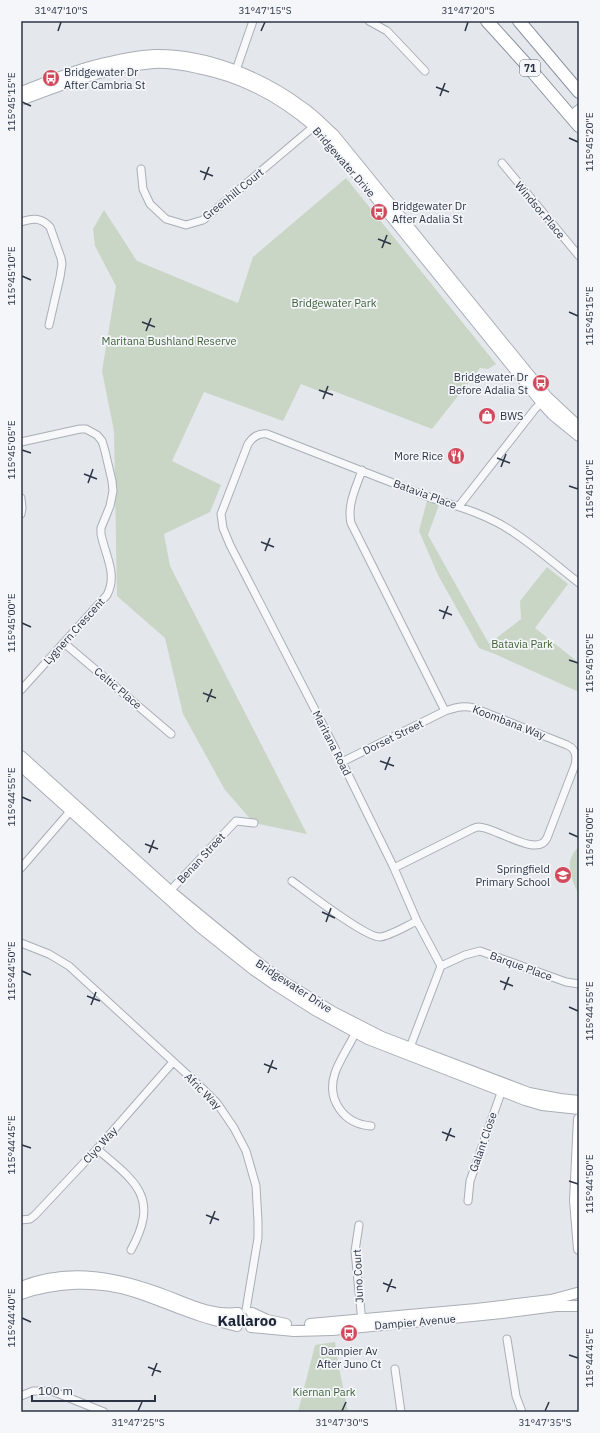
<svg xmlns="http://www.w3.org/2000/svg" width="600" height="1433" font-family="'IBM Plex Sans',sans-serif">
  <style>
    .green { fill: #c9d6c5 }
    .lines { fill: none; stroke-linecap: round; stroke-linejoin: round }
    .street-casing { stroke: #a9aeb7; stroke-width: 9 }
    .secondary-casing { stroke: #a9aeb7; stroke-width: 12 }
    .highway-casing { stroke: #8b94a3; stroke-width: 14 }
    .street { stroke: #f7f8fa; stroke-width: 7 }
    .secondary { stroke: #fff; stroke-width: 10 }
    .highway { stroke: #fff; stroke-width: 12 }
    .ticks { fill: none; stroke: #2b3445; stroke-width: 1.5 }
    .labels { text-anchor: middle; stroke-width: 3.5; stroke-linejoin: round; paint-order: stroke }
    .shield { fill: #f4f6f9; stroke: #676e7b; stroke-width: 1 }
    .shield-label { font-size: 10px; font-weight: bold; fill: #2b3445 }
    .poi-label { font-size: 11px; fill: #2b3445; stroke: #f4f6f9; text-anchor: start }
    .street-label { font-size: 11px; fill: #2b3445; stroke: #f4f6f9 }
    .park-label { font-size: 11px; fill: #3f6138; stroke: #f4f6f9 }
    .district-label { font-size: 15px; font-weight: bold; fill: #1d2536; stroke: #f4f6f9 }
    .neatline { fill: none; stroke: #2b3445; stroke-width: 1.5 }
    .ticks-label { font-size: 10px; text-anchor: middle; fill: #2b3445 }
  </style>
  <rect width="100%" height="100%" fill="#e4e7ec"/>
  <path class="green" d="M346 178 496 364 488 369 480 368 432 429 331 390 324 393 301 384 283 421 204 392 172 461 221 485 210 512 164 534 170 566 307 834 254 823 225 790 183 714 165 638 117 596 114 431 102 371 116 286 95 246 93 229 104 210 137 261 238 303 253 257Z
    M428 497 440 502 428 535 489 644 521 619 520 601 547 567 568 584 535 628 579 663V692L495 654 479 648 438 575 419 531Z
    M579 847V894C571 880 563 860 579 847Z
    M335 1342 339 1368 348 1412H298L315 1345Z"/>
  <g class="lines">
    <g class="street-casing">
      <path id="street" d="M369 21 387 31 425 71
        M235 73 253 21
        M502 163 579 256
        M141 169 143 189 150 204 166 219 186 225 203 220 318 123
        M21 222C32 218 41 217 50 227L61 258 62 264 60 277 49 325
        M21 442 80 429H86L97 435 102 441 105 451 112 481 113 491 110 506 101 528V534C105 555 118 574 107 595L21 690
        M362 470C356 488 347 504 351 523L445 711C455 708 462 705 474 708L567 745C576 749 577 756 575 765L547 838C538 859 494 826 478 827 477 827 472 829 472 829L394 868
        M21 498 22 508 21 514
        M459 506 535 409 544 400
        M64 643 171 734
        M342 762 445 711
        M21 868 73 808
        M292 881C307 892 366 938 380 937 390 936 408 925 417 921
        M167 894 236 821 254 823
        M21 943 49 954 69 966 202 1088 217 1103 234 1128 246 1151 256 1186 258 1221V1238L246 1310
        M441 966 465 955 480 951 566 982 579 984
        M357 1029C351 1044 340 1058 335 1073 326 1100 344 1124 371 1126
        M409 1050 441 966 417 921 394 868 342 762 230 545 223 528 221 514 248 444C253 437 258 433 267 434L434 499C461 507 490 516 513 532 536 547 557 566 579 583
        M97 1149C136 1182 160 1197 131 1250
        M468 1201 470 1181 503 1087
        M21 1220 30 1219 35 1215 97 1149 173 1062
        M359 1225 355 1251 362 1322
        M507 1339 516 1396 522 1412
        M395 1369 401 1412
        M21 1396 33 1391H52L104 1412"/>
    </g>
    <g class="secondary-casing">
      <path id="secondary" d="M21 92C45 83 68 73 93 66 113 61 134 56 155 55 206 54 262 77 302 107 314 115 324 126 334 135L547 397 579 427
        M21 100C64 84 106 67 153 63 167 62 184 65 198 68 241 76 280 97 314 126 323 134 331 144 339 152L542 403 552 414 579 436
        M571 117 579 110
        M21 756 170 891 248 955 281 980 333 1012 382 1037 529 1093 560 1099 579 1101
        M21 766 200 927 254 970 274 984 315 1010 368 1039 525 1100 542 1105 579 1109
        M579 1119 575 1200 579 1249
        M21 1287C70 1267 120 1278 167 1296 190 1305 212 1316 238 1313
        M21 1294C56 1282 96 1280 132 1291 155 1298 176 1308 198 1315 211 1320 224 1322 237 1326
        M252 1313 267 1320 286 1324
        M310 1324 476 1309 551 1300 577 1293
        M251 1327 294 1331 332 1330 502 1313 556 1306H579"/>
    </g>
    <g class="highway-casing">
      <path id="highway" d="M487 21 525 63 579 126
        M519 21 579 92"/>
    </g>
    <use href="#street" class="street"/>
    <use href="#secondary" class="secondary"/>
    <use href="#highway" class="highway"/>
  </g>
  <path class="ticks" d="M58 31 61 22M261 31 265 22M465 31 468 22M436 87 449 92M440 96 445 83M22 102 31 106M569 138 578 142M200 171 213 176M204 180 209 167M378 239 391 244M382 248 387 235M22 276 31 280M569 312 578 316M142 322 155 327M146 331 151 318M319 390 333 395M323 399 328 386M22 450 31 453M497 458 510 463M501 467 506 454M84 474 97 479M88 483 93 469M569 486 578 489M261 542 274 547M265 551 270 538M439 610 452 615M443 619 448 606M22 623 31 627M569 660 578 663M203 693 216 698M207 702 212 689M380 761 394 766M385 770 390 757M22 797 31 801M569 833 578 837M145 844 158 849M149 853 154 840M322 912 335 918M326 922 331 908M22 971 31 975M500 981 513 986M504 990 509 977M87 996 100 1001M91 1005 96 992M569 1007 578 1011M264 1064 277 1069M268 1073 273 1060M442 1132 455 1137M446 1141 451 1128M22 1145 31 1148M569 1181 578 1184M206 1215 219 1220M210 1224 215 1211M383 1283 396 1288M387 1292 392 1279M22 1318 31 1322M569 1355 578 1358M148 1367 161 1372M152 1376 157 1363M138 1411 142 1402M342 1411 346 1402M545 1411 549 1402"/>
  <defs>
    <g id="bus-disc" transform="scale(0.9)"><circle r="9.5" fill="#d1495b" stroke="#f4f6f9"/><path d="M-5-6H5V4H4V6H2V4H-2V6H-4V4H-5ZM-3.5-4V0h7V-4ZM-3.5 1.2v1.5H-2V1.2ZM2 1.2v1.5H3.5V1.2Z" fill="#fff"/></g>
    <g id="shop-disc" transform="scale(0.9)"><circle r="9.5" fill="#d1495b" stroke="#f4f6f9"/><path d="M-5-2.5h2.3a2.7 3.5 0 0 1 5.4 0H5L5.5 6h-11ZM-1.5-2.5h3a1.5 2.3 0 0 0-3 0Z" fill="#fff"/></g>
    <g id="restaurant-disc" transform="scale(0.9)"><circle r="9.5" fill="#d1495b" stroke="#f4f6f9"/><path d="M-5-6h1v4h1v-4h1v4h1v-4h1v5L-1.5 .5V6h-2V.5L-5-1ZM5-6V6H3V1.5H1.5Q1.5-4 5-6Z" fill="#fff"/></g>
    <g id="school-disc" transform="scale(0.9)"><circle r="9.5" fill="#d1495b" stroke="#f4f6f9"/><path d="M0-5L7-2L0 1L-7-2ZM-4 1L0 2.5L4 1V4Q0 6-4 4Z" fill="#fff"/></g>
  </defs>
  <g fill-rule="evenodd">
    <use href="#bus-disc" x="51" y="78"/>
    <use href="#bus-disc" x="379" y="212"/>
    <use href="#bus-disc" x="541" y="383"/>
    <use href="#shop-disc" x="487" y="416"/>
    <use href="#restaurant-disc" x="456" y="456"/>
    <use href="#school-disc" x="563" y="875"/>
    <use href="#bus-disc" x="349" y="1333"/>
  </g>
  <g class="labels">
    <rect class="shield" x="520" y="60" width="20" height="16" rx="3"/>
    <g class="shield-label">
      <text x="530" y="72">71</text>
    </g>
    <g class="poi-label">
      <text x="64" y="76">Bridgewater Dr<tspan x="64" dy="13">After Cambria St</tspan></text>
      <text x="392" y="210">Bridgewater Dr<tspan x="392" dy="13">After Adalia St</tspan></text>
      <text x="528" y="381" text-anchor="end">Bridgewater Dr<tspan x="528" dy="13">Before Adalia St</tspan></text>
      <text x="500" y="420">BWS</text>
      <text x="443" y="460" text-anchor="end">More Rice</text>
      <text x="550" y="873" text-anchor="end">Springfield<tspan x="550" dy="13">Primary School</tspan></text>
      <text x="349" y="1355" text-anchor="middle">Dampier Av<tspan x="349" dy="13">After Juno Ct</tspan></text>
    </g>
    <g class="street-label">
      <text transform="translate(344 162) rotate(49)" y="4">Bridgewater Drive</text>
      <text transform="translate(233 194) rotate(-39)" y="4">Greenhill Court</text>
      <text transform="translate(540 210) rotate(50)" y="4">Windsor Place</text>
      <text transform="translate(425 494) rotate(20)" y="4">Batavia Place</text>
      <text transform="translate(74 631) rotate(-48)" y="4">Lygnern Crescent</text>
      <text transform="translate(118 688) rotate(40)" y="4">Celtic Place</text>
      <text transform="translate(509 722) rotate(21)" y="4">Koombana Way</text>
      <text transform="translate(393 737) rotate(-26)" y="4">Dorset Street</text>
      <text transform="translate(332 743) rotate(63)" y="4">Maritana Road</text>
      <text transform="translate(201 858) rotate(-47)" y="4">Benan Street</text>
      <text transform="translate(521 966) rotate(20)" y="4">Barque Place</text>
      <text transform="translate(294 986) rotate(33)" y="4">Bridgewater Drive</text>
      <text transform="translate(203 1091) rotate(45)" y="4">Afric Way</text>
      <text transform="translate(483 1142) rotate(-71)" y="4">Galant Close</text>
      <text transform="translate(100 1145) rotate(-48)" y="4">Clyo Way</text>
      <text transform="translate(358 1276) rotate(-93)" y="4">Juno Court</text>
      <text transform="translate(415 1322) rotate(-5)" y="4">Dampier Avenue</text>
    </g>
    <g class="park-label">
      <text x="334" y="307">Bridgewater Park</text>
      <text x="169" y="345">Maritana Bushland Reserve</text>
      <text x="522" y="648">Batavia Park</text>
      <text x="324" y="1396">Kiernan Park</text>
    </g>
    <g class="district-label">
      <text x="247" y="1326">Kallaroo</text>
    </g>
  </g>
  <rect width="600" height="1433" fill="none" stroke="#f4f6f9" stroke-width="44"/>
  <path d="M32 1395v6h123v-6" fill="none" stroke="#2b3445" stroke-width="2"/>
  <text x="38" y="1395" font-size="12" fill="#2b3445" stroke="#f4f6f9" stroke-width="3" paint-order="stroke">100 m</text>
  <rect x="22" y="22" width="556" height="1389" class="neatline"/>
  <g class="ticks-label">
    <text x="61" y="14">31°47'10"S</text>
    <text x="265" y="14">31°47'15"S</text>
    <text x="468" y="14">31°47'20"S</text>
    <text transform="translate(11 102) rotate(-90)" y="4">115°45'15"E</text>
    <text transform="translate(589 142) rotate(-90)" y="4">115°45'20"E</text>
    <text transform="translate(11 276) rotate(-90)" y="4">115°45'10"E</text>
    <text transform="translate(589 316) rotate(-90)" y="4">115°45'15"E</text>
    <text transform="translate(11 450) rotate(-90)" y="4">115°45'05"E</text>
    <text transform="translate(589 489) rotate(-90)" y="4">115°45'10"E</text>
    <text transform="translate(11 623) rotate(-90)" y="4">115°45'00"E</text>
    <text transform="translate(589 663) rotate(-90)" y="4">115°45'05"E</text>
    <text transform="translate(11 797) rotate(-90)" y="4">115°44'55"E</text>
    <text transform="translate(589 837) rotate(-90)" y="4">115°45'00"E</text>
    <text transform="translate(11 971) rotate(-90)" y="4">115°44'50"E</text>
    <text transform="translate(589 1011) rotate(-90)" y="4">115°44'55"E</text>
    <text transform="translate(11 1145) rotate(-90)" y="4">115°44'45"E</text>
    <text transform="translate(589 1184) rotate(-90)" y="4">115°44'50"E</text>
    <text transform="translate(11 1318) rotate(-90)" y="4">115°44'40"E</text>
    <text transform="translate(589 1358) rotate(-90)" y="4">115°44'45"E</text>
    <text x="138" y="1426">31°47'25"S</text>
    <text x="342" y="1426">31°47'30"S</text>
    <text x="545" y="1426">31°47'35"S</text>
  </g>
</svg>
